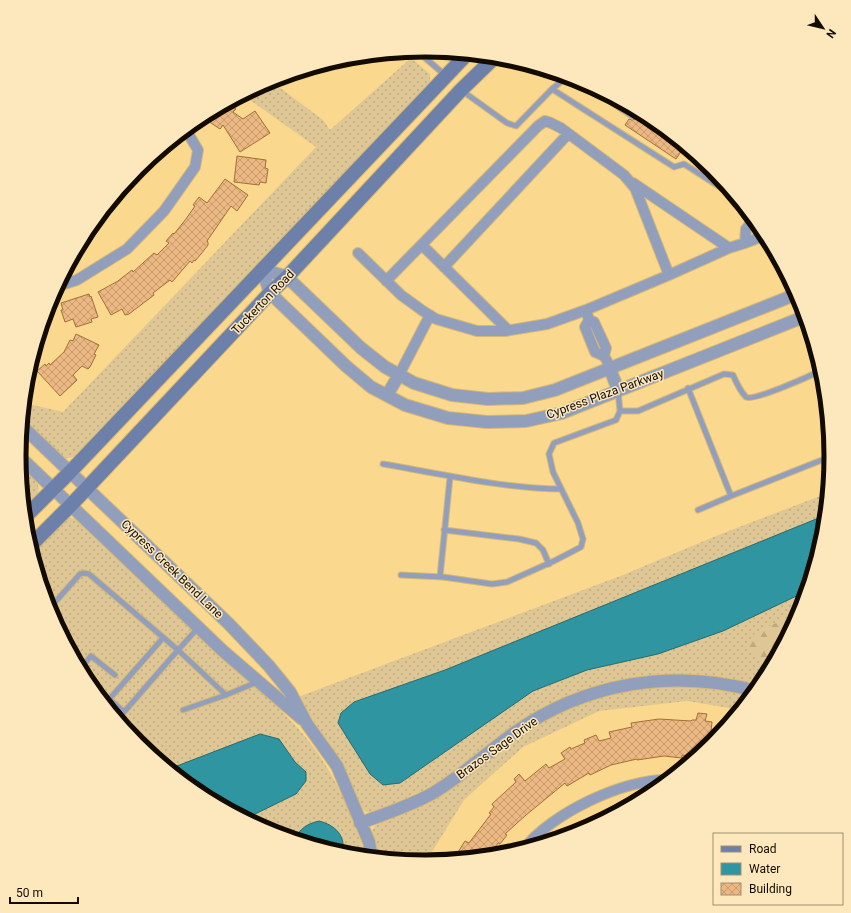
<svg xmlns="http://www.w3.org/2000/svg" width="851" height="913" font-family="Roboto,sans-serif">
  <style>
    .grass { fill: url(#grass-dots) }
    .forest { fill: url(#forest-firs) }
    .water { fill: #2f95a1; stroke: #276b71 }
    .building { fill: url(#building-cross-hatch); stroke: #a46f34 }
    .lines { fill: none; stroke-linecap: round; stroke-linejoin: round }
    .service-casing { stroke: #d5b777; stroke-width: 7 }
    .minor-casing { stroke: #d5b777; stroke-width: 12 }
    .tertiary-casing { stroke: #d5b777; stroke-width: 14 }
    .secondary-casing { stroke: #d5b777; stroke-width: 16 }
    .service { stroke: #929fbc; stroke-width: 5 }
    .minor { stroke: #929fbc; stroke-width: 10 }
    .tertiary { stroke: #929fbc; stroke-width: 12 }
    .secondary { stroke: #6d80aa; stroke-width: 14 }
    .labels { text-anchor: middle; stroke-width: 3; stroke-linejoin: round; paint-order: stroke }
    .street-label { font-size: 12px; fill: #130a00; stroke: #fce8bc }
    .rim { fill: none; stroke: #130a00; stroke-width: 5 }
  </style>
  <defs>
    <pattern id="grass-dots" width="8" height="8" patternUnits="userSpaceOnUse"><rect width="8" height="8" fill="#dec795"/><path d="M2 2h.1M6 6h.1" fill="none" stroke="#beaa7f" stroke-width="1.8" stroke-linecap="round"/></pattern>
    <pattern id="forest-firs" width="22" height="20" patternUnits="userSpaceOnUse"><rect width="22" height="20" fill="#dec795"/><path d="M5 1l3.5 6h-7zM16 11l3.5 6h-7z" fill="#beaa7f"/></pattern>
    <pattern id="building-cross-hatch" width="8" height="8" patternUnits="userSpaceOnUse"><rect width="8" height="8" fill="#ebb782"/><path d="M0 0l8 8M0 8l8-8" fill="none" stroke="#c99c6e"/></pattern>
  </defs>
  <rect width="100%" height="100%" fill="#fad88e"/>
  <path class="grass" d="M432 51 458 53 449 62 441 60Z
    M411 58 430 74V82L427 86 78 454C72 459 67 459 61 456L23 420 24 403 63 412 316 147 243 95 271 81 323 120 330 130Z
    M20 465C41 485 47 487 24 510Z
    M828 493 824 536 801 611 755 633 766 665 770 670 760 686C687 663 599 673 533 713 503 732 478 757 448 776 424 792 398 802 372 812H366L362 809 333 751 298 697 623 575 716 536Z
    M72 518 78 520 277 706C292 722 307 737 319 755 340 786 355 821 366 857L346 855 270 832 199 794 138 744 87 682 50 612 32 552 66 519Z
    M685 685 714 688 752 696 741 710 687 701 599 711 523 747 464 800 425 863 379 858C375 847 366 832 378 823 389 819 399 815 409 811 429 803 447 791 464 779 490 761 513 739 540 723 586 696 633 688 685 685Z"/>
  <path class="forest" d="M801 611V612L770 670 749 648 748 642 755 633Z"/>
  <path class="water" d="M826 515 824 536 807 591 723 631 658 654 587 670 533 691 400 783 383 785 370 774 338 723 341 713 354 702 445 670Z
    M260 734 279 739 295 762 306 772V781L296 794 245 819 199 794 169 769Z
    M319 821C335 825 347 836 342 854L292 839C303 829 303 825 319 821Z"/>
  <path class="building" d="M228 103 236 109 233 112 243 119 255 111 270 133 240 152 223 125 220 129 202 117Z
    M636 110 652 119 685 146 676 159 625 125 629 119 632 120 635 119 636 116 634 113Z
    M237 156 266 160 265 168 268 169 266 183 260 182 259 185 234 182Z
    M225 179 248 195 237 211 231 206 207 241 208 242V245L201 254 195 261 194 260 192 263 190 261 172 282 170 280 153 293 154 295 129 314 125 315 122 309 111 315 98 292 118 281 132 270 133 272 154 253 157 255 169 243 166 241 173 233 174 234 186 219 195 206 193 205 199 197 207 203Z
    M89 294 90 297 91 296 98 317 91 319 92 322 76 327 73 319 65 322 61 310H63L61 303Z
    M76 334 99 345 94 354 96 355 90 367 88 369 82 366 73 375 77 380 60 396 37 371 45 364 46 366 49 363 50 365 64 352 70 340 73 341Z
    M698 713 707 714 705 721 712 722 711 732 720 735 713 744 696 758 682 755V758L664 756 637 760V759L611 765 590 775 589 773 567 786 565 783 526 815 505 834 507 835 500 844 498 843 488 857 453 860 465 841 469 843 491 814 489 813 494 807 492 804 516 782 514 779 519 774 525 781 546 764 549 768 565 759 561 753 570 747 571 749 585 743 584 740 596 735 599 741 611 738 609 732 632 727 631 723 659 719 691 721 692 720H696Z"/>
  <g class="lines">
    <g class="service-casing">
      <path id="service" d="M417 51 445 75
        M580 81 632 116
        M552 89 567 77
        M461 90 507 123 516 126 552 89 674 167 684 164 737 198
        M688 388 731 496 832 456
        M620 411H638L724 374 733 375C736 382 741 392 746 397 753 402 812 375 822 370
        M383 464C442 474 500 488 561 489
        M698 510 731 496
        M444 530 519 539 536 543 543 550 549 564
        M401 575 443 577 492 584 507 582 554 561 581 547 583 539 578 523 553 472 549 454 554 443 616 420 620 411 618 391
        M440 577 450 477
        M49 609 80 574 84 573 89 574 178 650 124 712 85 678
        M198 628 178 650 226 695
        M80 669 91 656 115 675
        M105 704 163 638
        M183 710 226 695 257 682"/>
    </g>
    <g class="minor-casing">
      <path id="minor" d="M633 183 729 248
        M745 243 766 235
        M422 245 508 330
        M358 253 401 295 423 311 436 319 477 331H505L547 324 586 310
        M444 267 568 134
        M669 275 729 248 745 243 746 229 754 219
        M386 281 538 126 545 121 551 123 561 128 624 175 635 188 669 275 586 310 589 320 594 322 606 348 604 356
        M58 286 77 280 127 249 164 211 195 167 198 150 189 135 184 132
        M589 320 585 327 595 352 604 356 607 361
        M399 375 430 315
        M524 849C550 814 625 778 669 780"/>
    </g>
    <g class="tertiary-casing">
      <path id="tertiary" d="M262 269 270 293 346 366 371 387 405 405 448 418 487 422 526 421 562 413 806 316
        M262 269 287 277 361 348 385 367 414 383 452 395 488 399 523 398 555 390 797 294
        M610 369 618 390
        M387 395 399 375
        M22 426 229 624 269 666 290 692 307 724 337 766 369 842 372 858
        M19 456 223 651 302 719
        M360 823C385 814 410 806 433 793 462 776 486 753 514 733 584 683 672 668 756 691"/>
    </g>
    <g class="secondary-casing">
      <path id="secondary" d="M25 517 70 472 467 54
        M30 546 70 506 270 293 287 277 461 90 495 57"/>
    </g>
    <use href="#service" class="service"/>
    <use href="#minor" class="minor"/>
    <use href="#tertiary" class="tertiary"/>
    <use href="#secondary" class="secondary"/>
  </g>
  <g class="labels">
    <g class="street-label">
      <text transform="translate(263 302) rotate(-46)" y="4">Tuckerton Road</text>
      <text transform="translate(605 394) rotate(-20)" y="4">Cypress Plaza Parkway</text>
      <text transform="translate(172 569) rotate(44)" y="4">Cypress Creek Bend Lane</text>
      <text transform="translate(497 748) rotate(-36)" y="4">Brazos Sage Drive</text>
    </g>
  </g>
  <path d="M0 0H851V913H0ZM26 456a399 399 0 1 1 798 0a399 399 0 1 1-798 0Z" fill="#fce8bc" fill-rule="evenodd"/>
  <path class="rim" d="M26 456a399 399 0 1 1 798 0a399 399 0 1 1-798 0Z"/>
  <rect x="713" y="833" width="130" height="72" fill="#fce8bc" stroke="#9f8f71"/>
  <rect x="721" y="846" width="20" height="6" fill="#6d80aa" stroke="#9f8f71"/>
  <text x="749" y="853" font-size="12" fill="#130a00">Road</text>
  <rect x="721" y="863" width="20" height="12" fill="#2f95a1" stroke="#9f8f71"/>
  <text x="749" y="873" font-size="12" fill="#130a00">Water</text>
  <rect x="721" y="883" width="20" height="12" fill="url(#building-cross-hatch)" stroke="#9f8f71"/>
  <text x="749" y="893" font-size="12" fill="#130a00">Building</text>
  <g transform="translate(823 28) rotate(125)" stroke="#fce8bc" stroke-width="3" paint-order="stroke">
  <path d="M0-3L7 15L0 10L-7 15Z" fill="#130a00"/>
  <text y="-6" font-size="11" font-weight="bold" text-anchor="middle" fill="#130a00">N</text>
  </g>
  <path d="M10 897v6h68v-6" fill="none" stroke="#130a00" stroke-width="2"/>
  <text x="16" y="897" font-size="12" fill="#130a00" stroke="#fce8bc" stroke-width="3" paint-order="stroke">50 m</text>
</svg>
